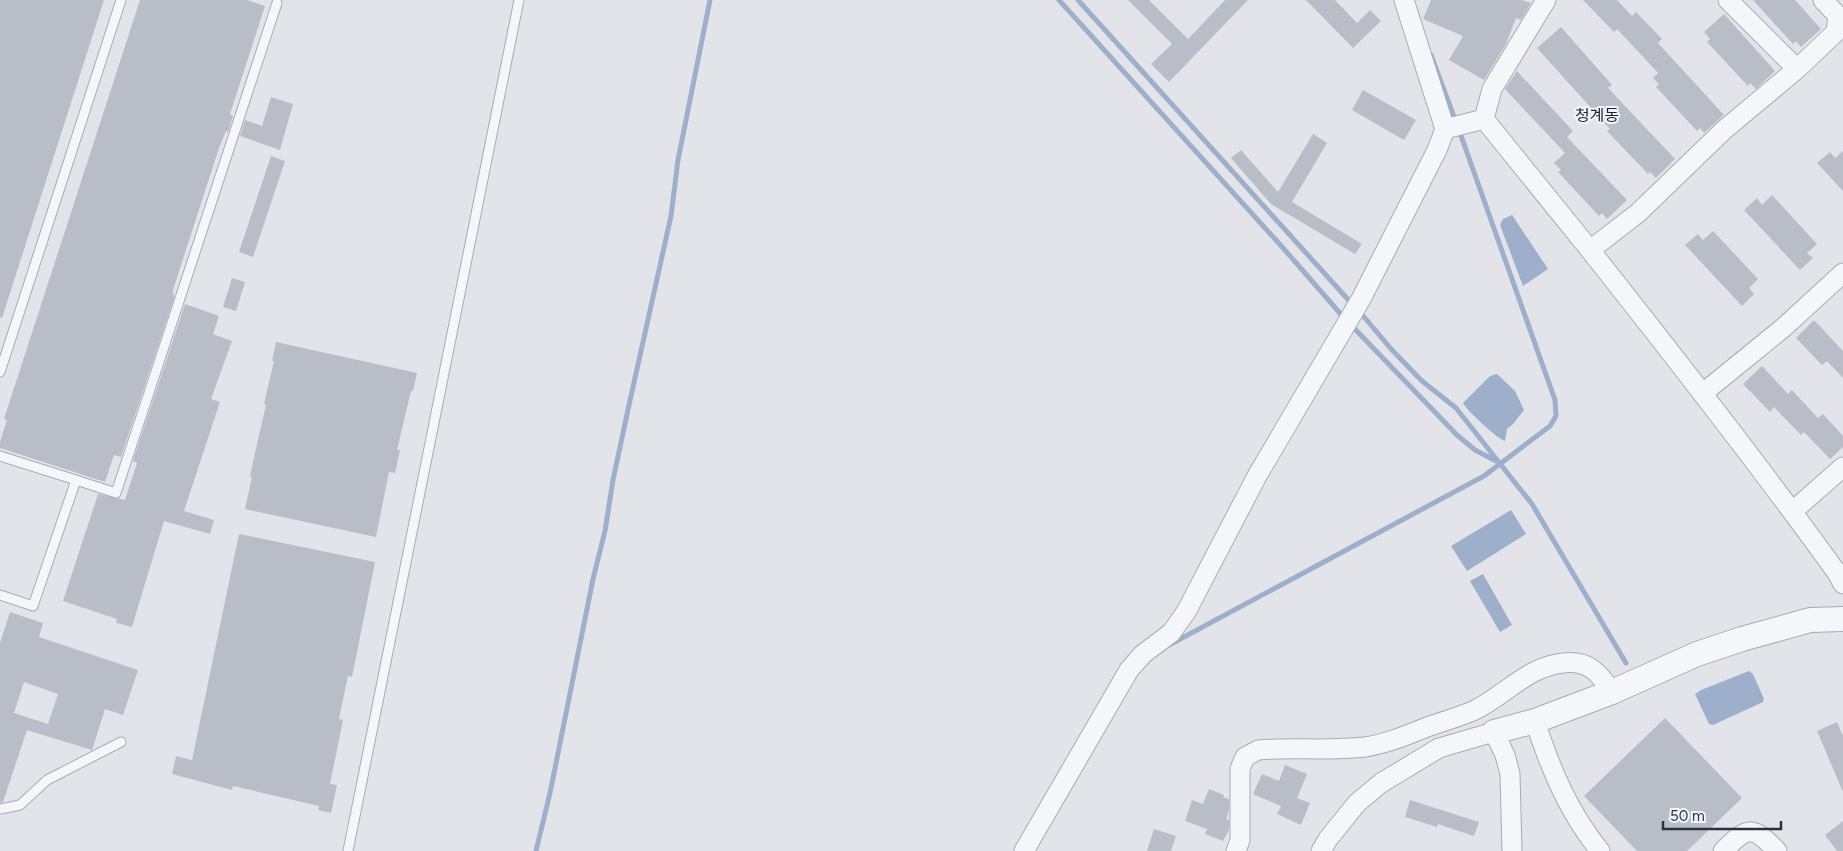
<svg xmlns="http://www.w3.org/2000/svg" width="1843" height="851" font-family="Figtree,'Noto Sans KR',sans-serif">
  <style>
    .water { fill: #9dafca }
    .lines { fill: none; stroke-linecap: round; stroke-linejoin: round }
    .stream { stroke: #9dafca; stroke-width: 5 }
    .building { fill: #b9bdc7; fill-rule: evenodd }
    .service-casing { stroke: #a7abb4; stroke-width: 11 }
    .minor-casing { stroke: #a7abb4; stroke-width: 21 }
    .tertiary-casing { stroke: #a7abb4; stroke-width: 26 }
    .service { stroke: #f5f6f9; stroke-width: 9 }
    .minor { stroke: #f5f6f9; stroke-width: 19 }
    .tertiary { stroke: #f5f6f9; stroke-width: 24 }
    .labels { text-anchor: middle; stroke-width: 4; stroke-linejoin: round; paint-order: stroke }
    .quarter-label { font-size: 16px; fill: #1c2233; stroke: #f2f4f8 }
  </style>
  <rect width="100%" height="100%" fill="#e2e4ea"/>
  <path class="water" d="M1512 215 1548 269 1523 286 1500 225 1503 219Z
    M1497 374 1515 391 1524 410 1513 424 1507 429 1505 441C1499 440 1466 410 1463 403L1490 376Z
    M1511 510 1526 534 1467 571 1451 546Z
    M1483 574 1512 625 1500 632 1470 581Z
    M1749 671 1753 674 1764 699 1763 702 1713 725 1709 724 1695 694 1701 690Z"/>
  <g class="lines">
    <path class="stream" d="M1059 0 1284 249 1345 319
      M1078 0 1353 305
      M1431 55 1456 122
      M1359 311 1392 350 1422 381 1456 408 1532 504 1626 663
      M1351 325 1457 435 1475 450 1498 462
      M1169 645 1484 476 1550 426 1556 416 1555 400 1459 130
      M536 851 550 793 593 579 605 531 613 480 629 405 671 216 678 160 710 0"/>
  </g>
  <path class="building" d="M0 0H104L2 318 0 317Z
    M140 0H247L265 6 230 114 233 116 228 132 226 131 219 148 173 290 174 298 121 457 114 455 105 482 0 448V442L7 420 4 419Z
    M1128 0H1149L1188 39 1225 0H1248L1169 82 1151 64 1172 44Z
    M1306 0H1335L1357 23 1370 10 1381 21 1353 48Z
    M1431 0H1522L1531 3 1521 20 1516 18 1506 44 1484 80 1449 60 1463 36 1423 19Z
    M1583 0H1617L1632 16 1636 12 1662 39 1658 43 1724 115 1704 133 1700 128 1697 131 1656 87 1659 84 1653 78 1658 73 1617 29 1614 32Z
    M1753 0H1795L1821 29 1801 47 1796 41 1793 44Z
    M1724 14 1775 71 1756 89 1750 83 1748 86 1707 42 1710 39 1704 32Z
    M1561 27 1612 85 1608 88 1675 159 1656 178 1650 172 1648 174 1607 131 1610 129 1537 48Z
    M1517 71 1573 131 1567 137 1627 200 1607 219 1602 213 1599 216 1558 172 1561 170 1554 163 1565 153 1505 89Z
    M1363 90 1416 120 1404 140 1352 110Z
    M271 97 293 104 280 150 240 136 245 120 262 126Z
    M1313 134 1327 143 1292 202 1362 244 1355 254 1271 204 1231 158 1241 150 1278 192Z
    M1843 151V191L1817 163 1830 152 1835 158Z
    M271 156 285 161 253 257 239 252Z
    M1772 195 1817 244 1807 253 1813 258 1800 270 1744 210 1757 198 1762 205Z
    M1713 231 1758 279 1749 288 1754 294 1742 306 1685 245 1698 234 1703 240Z
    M232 278 245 282 236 311 223 307Z
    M185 304 219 316 213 334 232 341 211 399 220 402 184 511 214 520 210 534 164 521 132 627 116 623 117 619 63 601 98 494 125 500 137 463 133 461Z
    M1814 320 1843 351V378L1827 361 1822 365 1796 338Z
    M276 342 417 373 413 391H411L397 450H400L395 473 389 472 376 537 245 509 252 477H250L253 462 266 405 264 404 274 361H272Z
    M1762 366 1788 394 1792 390 1818 418 1823 414 1843 436V447L1830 459 1804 432 1801 435 1774 407 1770 412 1743 384Z
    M239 534 375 562 352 677 348 676 339 719 343 720 330 784 337 785 331 813 318 810 319 806 233 786 232 790 172 774 176 756 192 760Z
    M10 612 43 623 39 637 138 670 123 715 105 709 92 750 27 730 3 802 0 803V643ZM24 682 58 694 48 724 14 713Z
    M1665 718 1742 798 1687 851H1637L1584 796Z
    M1837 722 1843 736V792L1817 731Z
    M1285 765 1307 774 1297 798 1310 803 1301 825 1277 814 1281 806 1253 794 1262 774 1279 781Z
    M1209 789 1224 795 1223 797 1229 799V810L1226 819 1229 820V830L1223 841 1205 834 1207 829 1185 821 1192 800 1203 804Z
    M1410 800 1479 822 1474 836 1438 824 1437 827 1405 817Z
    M1843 821V851H1837L1825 835Z
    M1154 829 1176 836 1171 851H1147Z"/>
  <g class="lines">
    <g class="service-casing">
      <path id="service" d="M0 372 121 0
        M0 456 76 480 33 606 0 595
        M76 480 116 493 277 3
        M0 809 20 805 47 780 121 742
        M348 851 519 0"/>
    </g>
    <g class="minor-casing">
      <path id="minor" d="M1404 0 1445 129 1484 119
        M1728 0 1797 69
        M1484 119 1590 250 1638 213 1724 130 1797 69 1836 32 1838 16 1823 0
        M1484 119 1492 89 1546 0
        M1590 250C1674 356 1758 463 1837 573L1843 584
        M1703 393 1783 328 1843 273
        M1793 511 1843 467
        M1535 721C1550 768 1569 813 1600 851
        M1024 851 1129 670 1143 654 1171 633 1186 612 1257 476 1361 299 1437 150 1445 129
        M1236 851 1240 840V769L1245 757 1258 750C1293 747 1329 751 1365 747 1386 744 1407 735 1427 727 1442 722 1458 717 1473 711 1505 696 1526 667 1563 663 1589 660 1599 673 1612 692
        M1321 851 1328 839 1357 803 1381 783 1439 748 1494 732 1505 755 1510 774 1512 851
        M1723 851C1748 826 1752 825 1777 851"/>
    </g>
    <g class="tertiary-casing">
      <path id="tertiary" d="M1494 732 1535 721 1612 692 1697 654 1742 639 1810 620 1843 619"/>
    </g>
    <use href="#service" class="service"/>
    <use href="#minor" class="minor"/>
    <use href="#tertiary" class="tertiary"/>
  </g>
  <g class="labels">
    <g class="quarter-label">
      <text x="1597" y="121">청계동</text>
    </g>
  </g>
  <path d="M1663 821v8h118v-8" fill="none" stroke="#2a3142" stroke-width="2.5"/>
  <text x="1670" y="821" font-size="15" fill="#2a3142" stroke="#f2f4f8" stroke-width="4" paint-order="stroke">50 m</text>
</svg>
